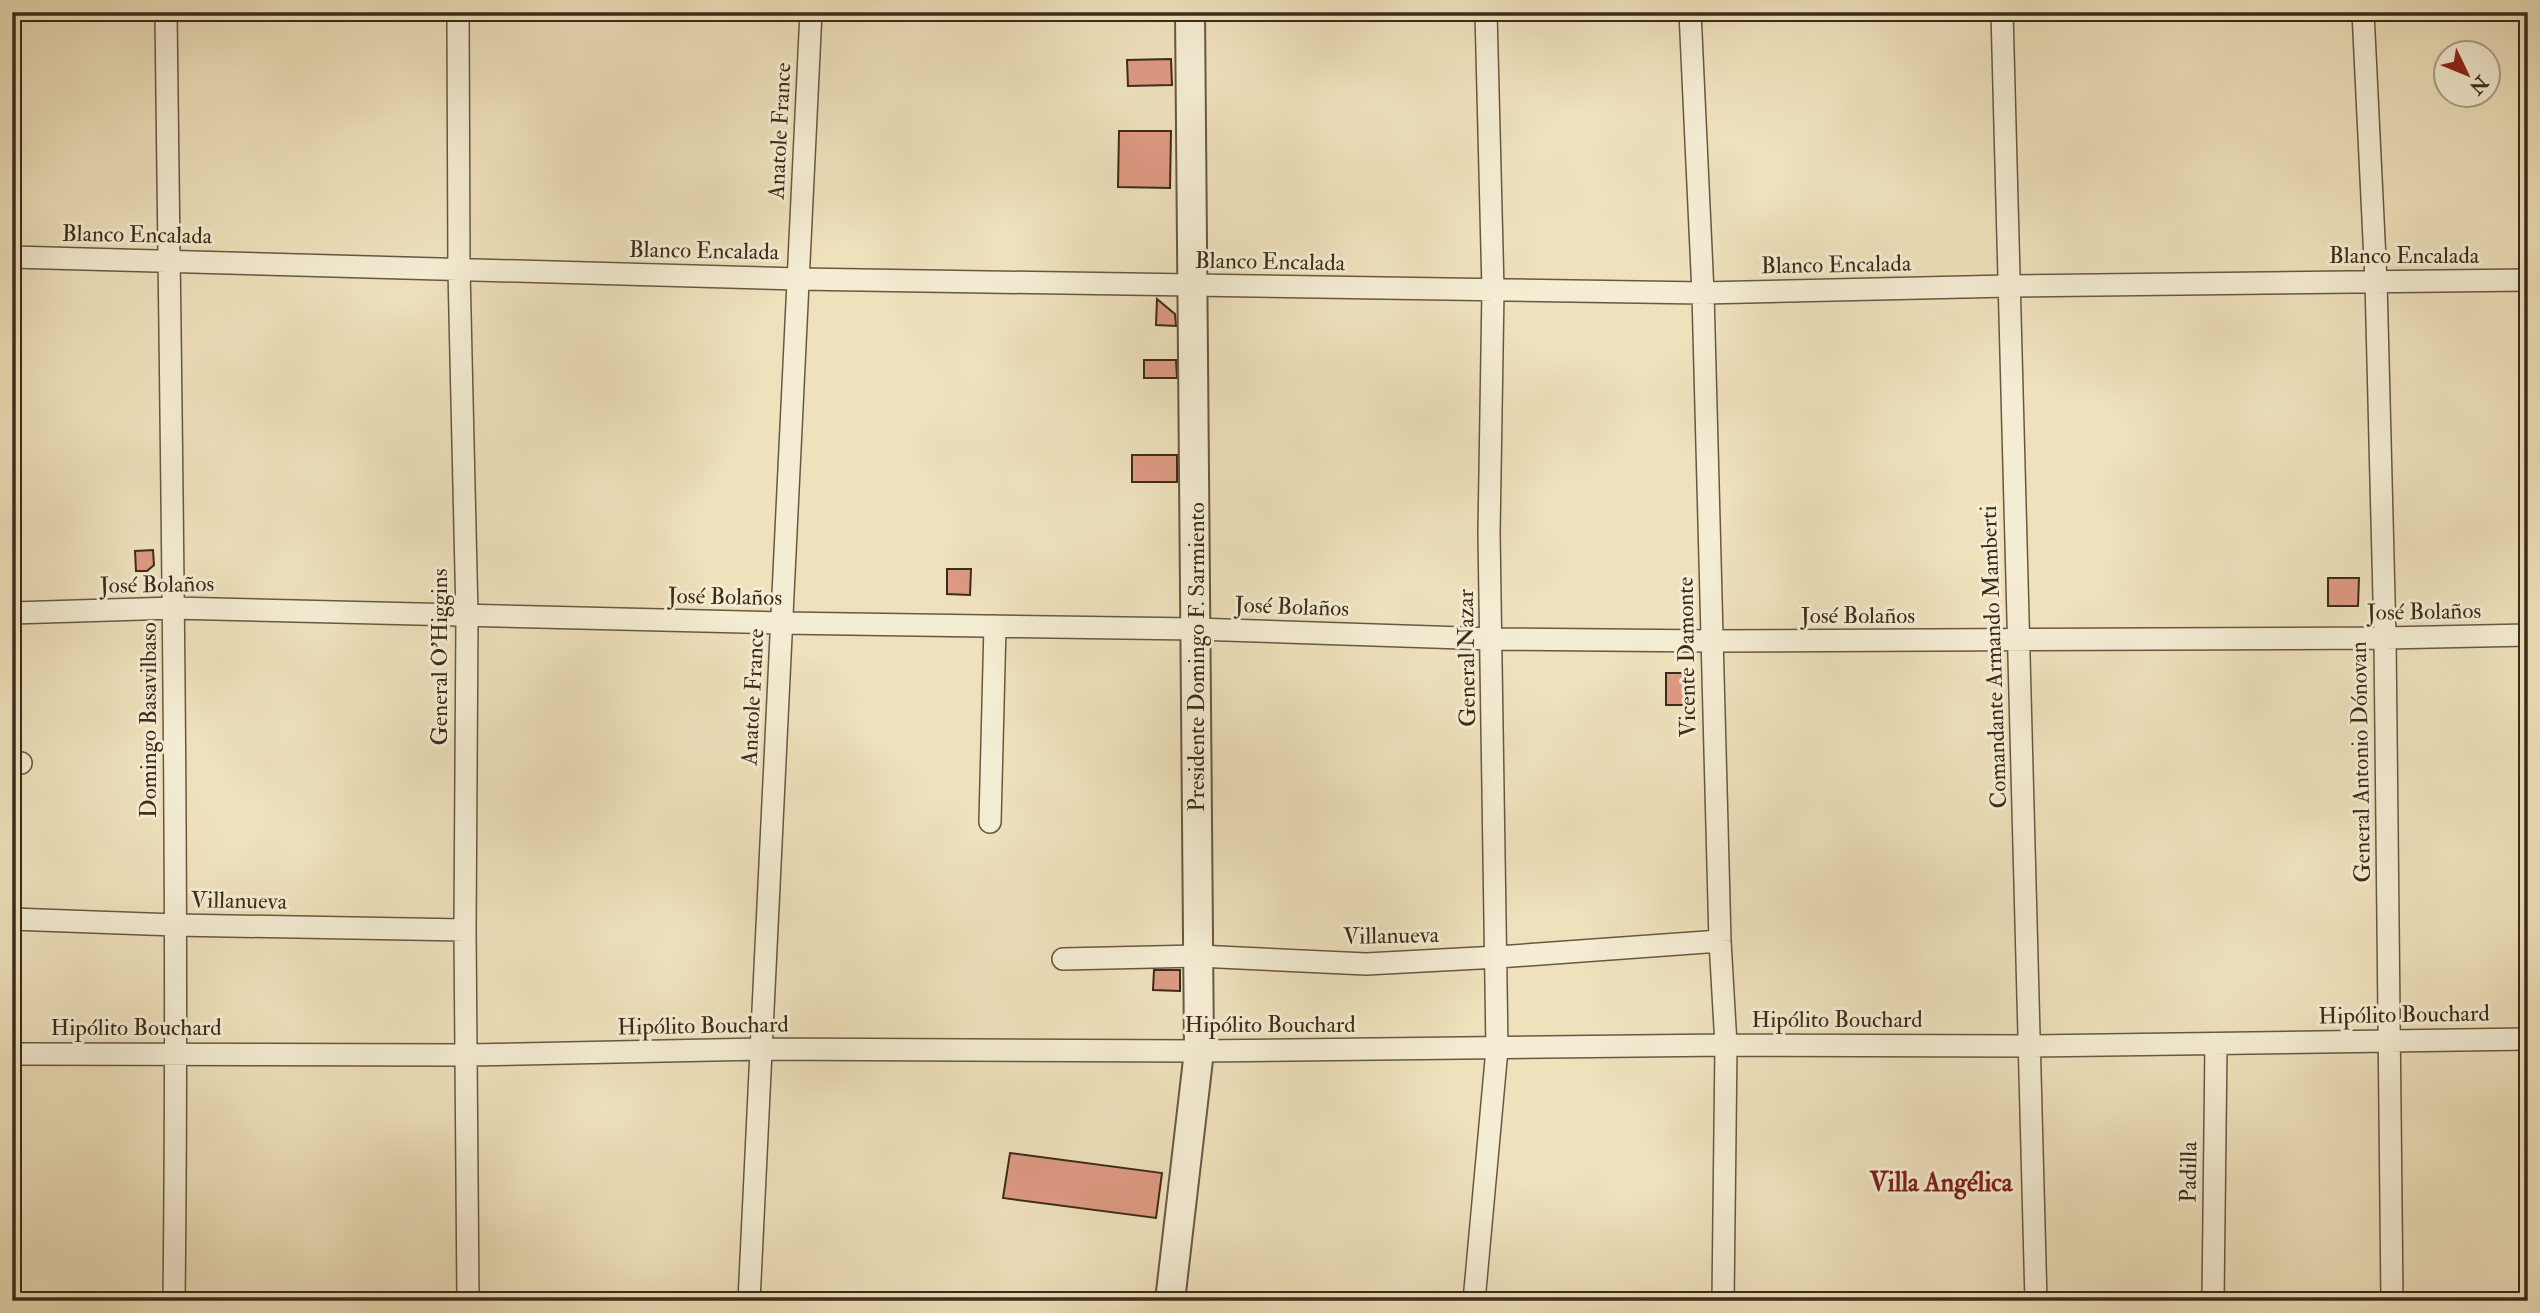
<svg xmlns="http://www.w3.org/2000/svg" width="2540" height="1313" font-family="'IM FELL Double Pica',serif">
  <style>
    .building { fill: #de9a83; stroke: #3c2b19; stroke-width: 2 }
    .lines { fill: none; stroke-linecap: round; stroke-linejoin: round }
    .minor-casing { stroke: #685842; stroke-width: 24 }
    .tertiary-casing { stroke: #685842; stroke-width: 32 }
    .minor { stroke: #f4ecd3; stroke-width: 21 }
    .tertiary { stroke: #f4ecd3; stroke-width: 28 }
    .labels { text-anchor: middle; stroke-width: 6; stroke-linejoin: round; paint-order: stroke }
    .street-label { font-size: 23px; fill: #3c2b19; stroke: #f4ecd3 }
    .quarter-label { font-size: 26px; font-weight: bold; fill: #7a1f14; stroke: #f4ecd3 }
  </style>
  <rect width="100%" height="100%" fill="#eee1bc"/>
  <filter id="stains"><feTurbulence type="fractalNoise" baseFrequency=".00286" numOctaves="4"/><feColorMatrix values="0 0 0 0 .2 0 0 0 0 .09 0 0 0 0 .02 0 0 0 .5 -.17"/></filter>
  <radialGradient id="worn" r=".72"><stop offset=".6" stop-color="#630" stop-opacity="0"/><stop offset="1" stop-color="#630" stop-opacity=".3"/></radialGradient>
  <path class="building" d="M1171 59 1172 85 1128 86 1127 60Z
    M1119 131H1171L1170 188 1118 187Z
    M1157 299 1175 314 1176 326 1156 325Z
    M1144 360H1176L1177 378H1144Z
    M1132 455H1177V482H1132Z
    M153 550 154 565 147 571H136L135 551Z
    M947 569H971L970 595 947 594Z
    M2328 578H2359L2358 606H2328Z
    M1666 673H1693V705H1666Z
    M1154 970H1180V991L1153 990Z
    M1010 1153 1162 1173 1156 1218 1003 1198Z"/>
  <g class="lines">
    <g class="minor-casing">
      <path id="minor" d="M166 12C171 442 179 871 174 1301
        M458 12 459 270 467 616 465 930 468 1301
        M1690 12 1703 293 1720 941 1726 1045 1723 1301
        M2002 12 2036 1301
        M2363 12 2376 281 2385 638 2392 1301
        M12 257 799 279 1703 293 2008 286 2528 280
        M12 613 174 608 782 623 1195 629 1492 639 1711 641 2385 638 2528 635
        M12 763H21
        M990 822 995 626
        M12 919 175 925 465 930
        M1063 959 1198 956 1366 964 1498 957 1720 941
        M12 1054 468 1055 761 1049 1199 1051 1726 1045 2031 1046 2528 1039
        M749 1301 811 12
        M1474 1301 1497 1049 1489 533 1493 290 1486 12
        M2213 1301 2216 1044"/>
    </g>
    <g class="tertiary-casing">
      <path id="tertiary" d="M1170 1301 1199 1051 1190 12"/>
    </g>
    <use href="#minor" class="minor"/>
    <use href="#tertiary" class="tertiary"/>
  </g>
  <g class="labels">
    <g class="street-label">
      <text transform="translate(779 131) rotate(-87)" y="8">Anatole France</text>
      <text transform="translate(137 234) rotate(1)" y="8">Blanco Encalada</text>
      <text transform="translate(704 250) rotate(1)" y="8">Blanco Encalada</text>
      <text x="2404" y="263">Blanco Encalada</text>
      <text transform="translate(1270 261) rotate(1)" y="8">Blanco Encalada</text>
      <text transform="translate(1836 264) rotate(-1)" y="8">Blanco Encalada</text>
      <text transform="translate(157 584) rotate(-1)" y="8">José Bolaños</text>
      <text transform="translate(725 596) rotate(1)" y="8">José Bolaños</text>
      <text transform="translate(1292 606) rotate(2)" y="8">José Bolaños</text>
      <text transform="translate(2424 611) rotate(-1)" y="8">José Bolaños</text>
      <text x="1858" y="623">José Bolaños</text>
      <text transform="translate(439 657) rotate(-90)" y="8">General O'Higgins</text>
      <text transform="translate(1196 657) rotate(-90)" y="8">Presidente Domingo F. Sarmiento</text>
      <text transform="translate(1686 657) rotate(-91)" y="8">Vicente Damonte</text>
      <text transform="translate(1993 657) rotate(-92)" y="8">Comandante Armando Mamberti</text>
      <text transform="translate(1466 658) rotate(-91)" y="8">General Nazar</text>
      <text transform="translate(752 697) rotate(-87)" y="8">Anatole France</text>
      <text transform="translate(148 720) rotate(-90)" y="8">Domingo Basavilbaso</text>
      <text transform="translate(2360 762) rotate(-91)" y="8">General Antonio Dónovan</text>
      <text transform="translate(239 900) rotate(1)" y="8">Villanueva</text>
      <text transform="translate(1391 935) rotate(-1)" y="8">Villanueva</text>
      <text transform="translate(2404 1014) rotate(-1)" y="8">Hipólito Bouchard</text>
      <text x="1837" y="1027">Hipólito Bouchard</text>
      <text x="1270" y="1032">Hipólito Bouchard</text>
      <text transform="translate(703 1025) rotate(-1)" y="8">Hipólito Bouchard</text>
      <text x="136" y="1035">Hipólito Bouchard</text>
      <text transform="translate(2188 1172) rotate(-89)" y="8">Padilla</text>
    </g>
    <g class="quarter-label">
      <text x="1941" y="1191">Villa Angélica</text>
    </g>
  </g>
  <rect width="2540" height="1313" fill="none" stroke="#eee1bc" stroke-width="42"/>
  <rect x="14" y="14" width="2512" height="1285" fill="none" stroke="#3c2b19" stroke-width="3.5"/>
  <rect x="21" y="21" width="2498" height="1271" fill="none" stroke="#3c2b19" stroke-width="2"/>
  <g transform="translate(2467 74) rotate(133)"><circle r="33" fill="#f4ecd3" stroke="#aa9f89" stroke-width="2"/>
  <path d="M0-5L12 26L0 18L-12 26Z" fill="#8f2418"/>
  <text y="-10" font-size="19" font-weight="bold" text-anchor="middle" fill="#3c2b19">N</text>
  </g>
  <rect width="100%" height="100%" filter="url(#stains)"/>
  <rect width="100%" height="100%" fill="url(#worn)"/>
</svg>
